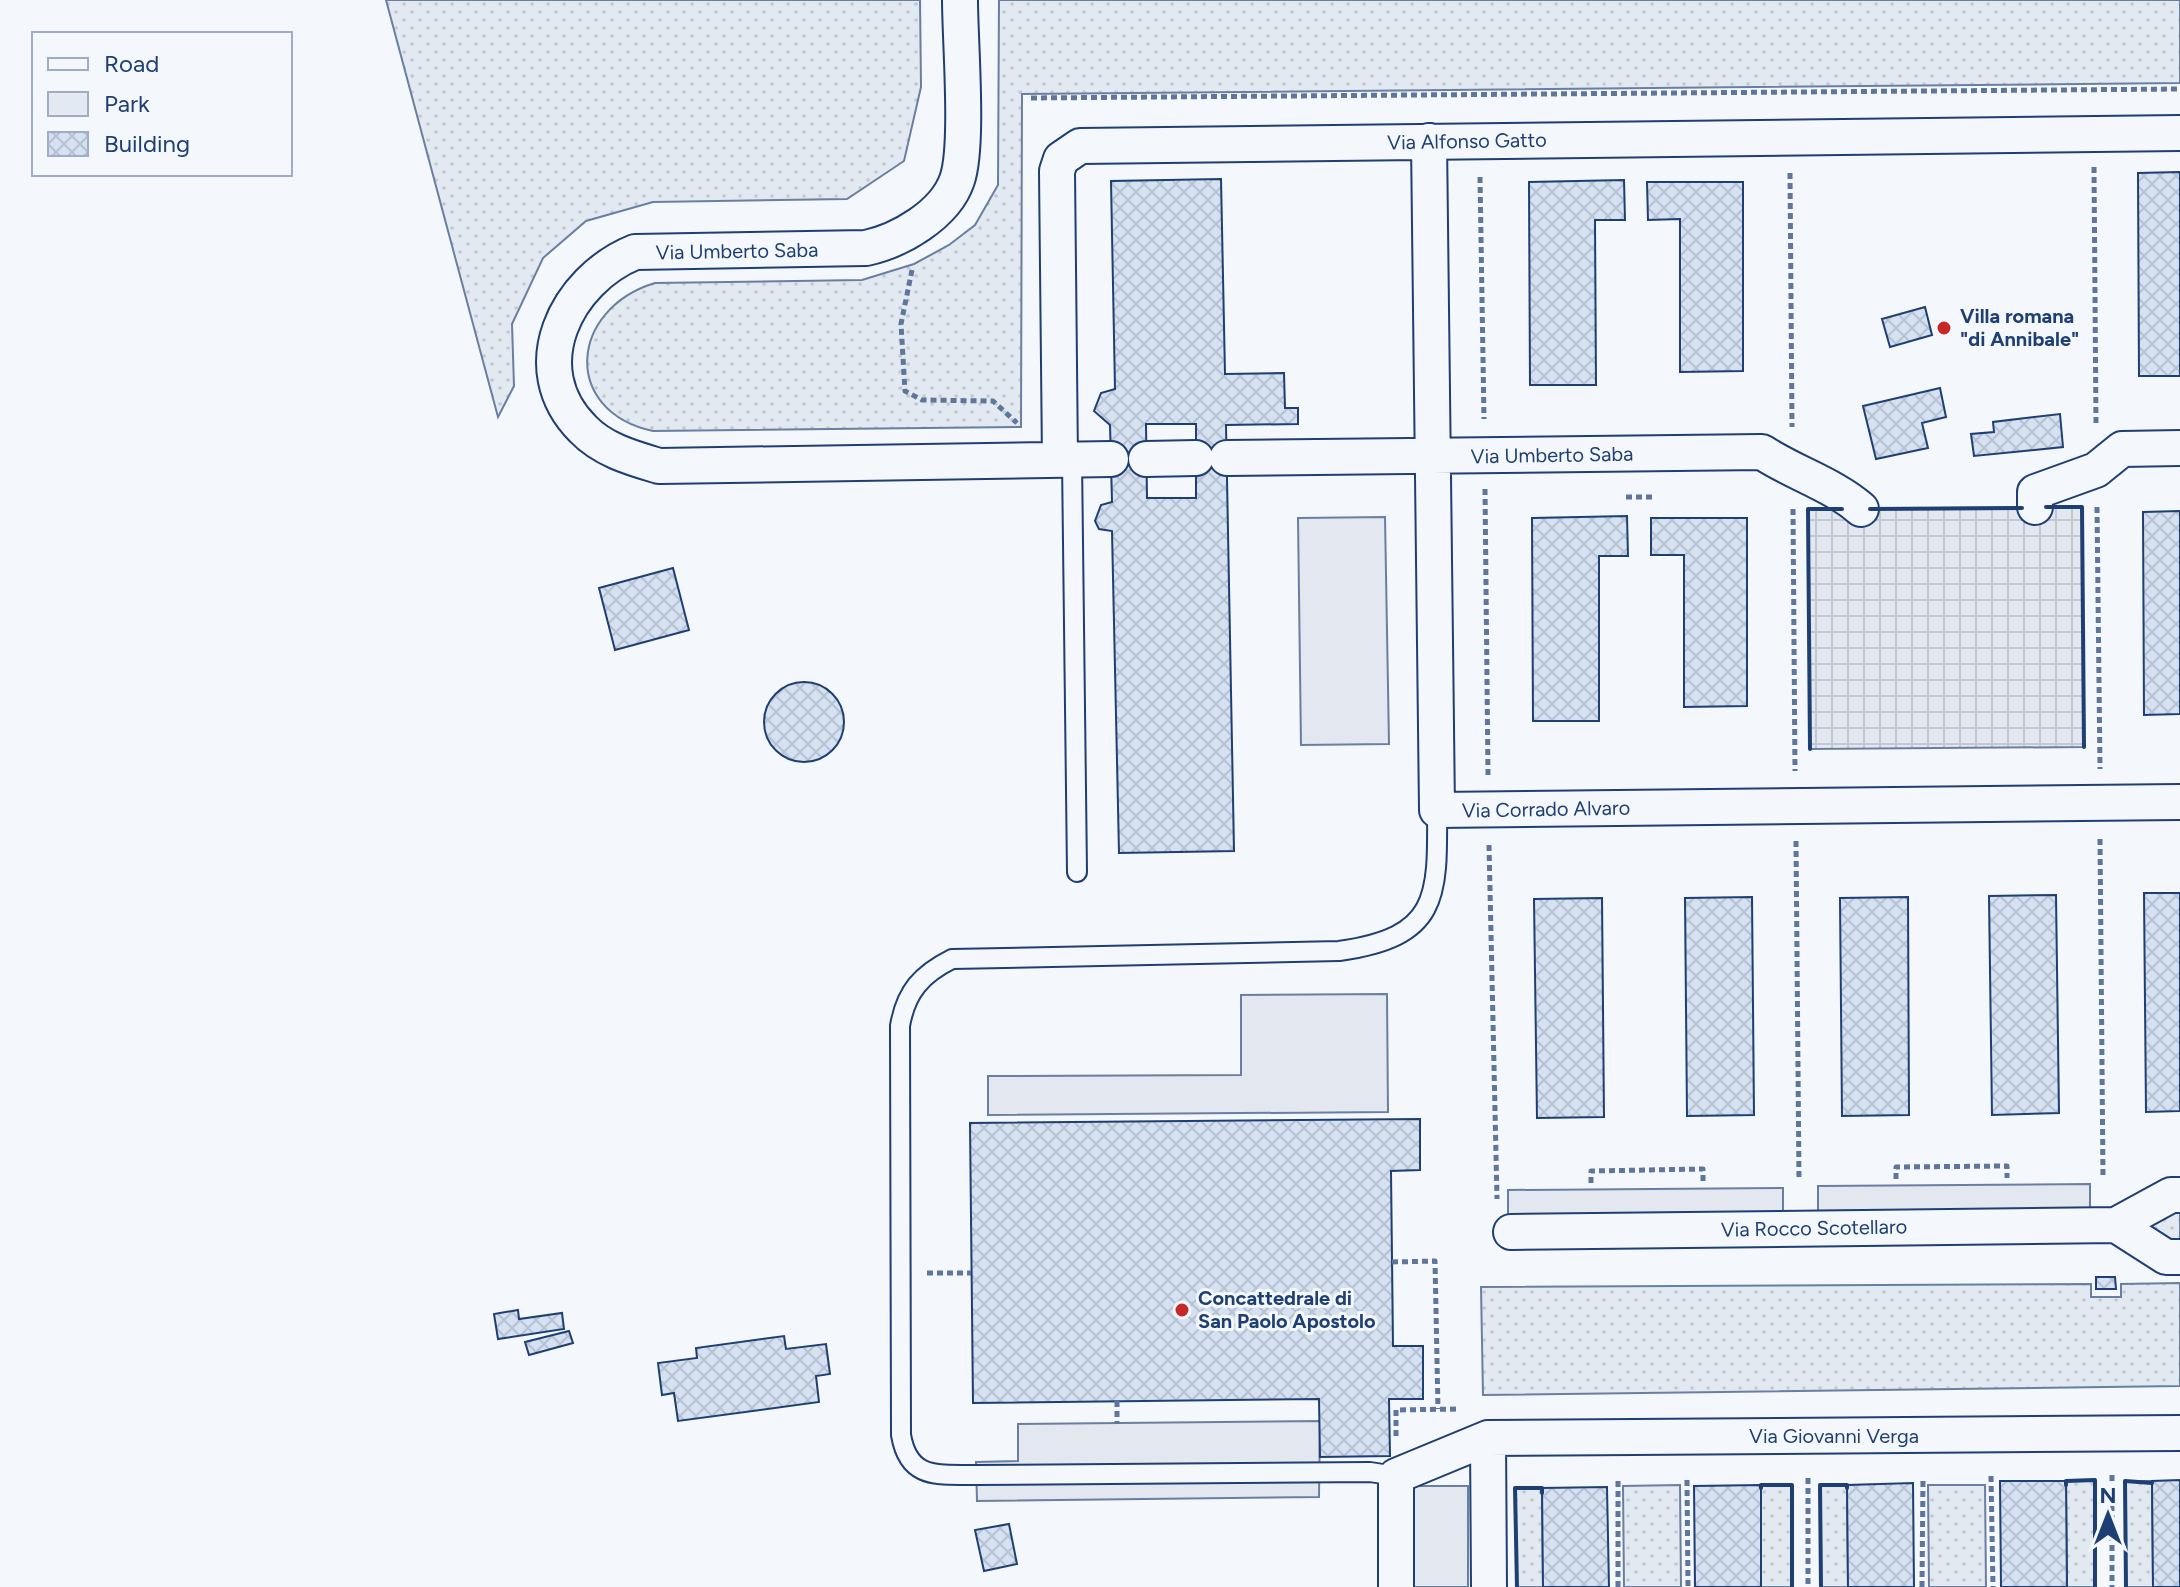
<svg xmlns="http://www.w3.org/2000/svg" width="2180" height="1587" font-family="Figtree,sans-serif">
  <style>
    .green { fill: url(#green-dots); stroke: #687fa3; stroke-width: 2 }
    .parking { fill: #e3e8f0; stroke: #687fa3; stroke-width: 2 }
    .plaza { fill: url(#plaza-grid); stroke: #687fa3; stroke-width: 2 }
    .building { fill: url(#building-cross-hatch); stroke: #1d3f73; stroke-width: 2; fill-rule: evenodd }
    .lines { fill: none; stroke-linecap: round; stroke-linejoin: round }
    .lane-casing { stroke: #1d3f73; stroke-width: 22 }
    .street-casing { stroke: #1d3f73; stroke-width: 38 }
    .path { stroke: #5e769c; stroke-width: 5; stroke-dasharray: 6 4; stroke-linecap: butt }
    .lane { stroke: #f4f7fb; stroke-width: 18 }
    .street { stroke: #f4f7fb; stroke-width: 34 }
    .wall { stroke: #1d3f73; stroke-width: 4 }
    .poi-dot { fill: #c62828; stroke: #f4f7fb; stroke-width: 3 }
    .labels { text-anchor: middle; stroke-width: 6; stroke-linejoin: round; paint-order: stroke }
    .street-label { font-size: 20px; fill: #1d3f73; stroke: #f4f7fb }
    .poi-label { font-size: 20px; font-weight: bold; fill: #1d3f73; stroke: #f4f7fb; text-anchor: start }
  </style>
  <defs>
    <pattern id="green-dots" width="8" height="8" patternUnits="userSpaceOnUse" patternTransform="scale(2)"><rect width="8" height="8" fill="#e3e9f0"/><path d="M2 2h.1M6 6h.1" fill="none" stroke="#c2c9d1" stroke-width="1.8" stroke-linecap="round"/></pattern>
    <pattern id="plaza-grid" width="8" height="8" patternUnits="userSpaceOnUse" patternTransform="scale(2)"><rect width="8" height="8" fill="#e3e8f0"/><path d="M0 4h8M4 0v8" fill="none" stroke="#c2c8d1"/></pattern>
    <pattern id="building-cross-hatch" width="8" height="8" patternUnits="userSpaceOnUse" patternTransform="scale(2)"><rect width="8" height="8" fill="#d5e0f0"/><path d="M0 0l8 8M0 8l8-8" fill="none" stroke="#b6c1d1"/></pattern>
  </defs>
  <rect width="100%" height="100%" fill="#f4f7fb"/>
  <path class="green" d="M386 0H920L921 87 904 161 847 199 653 202 586 221 543 258 512 324 514 386 498 417Z
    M999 0H2180V83L1022 94 1021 427 653 431C561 411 569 309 655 283L862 280 914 264 949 245 975 225 998 185Z
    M2180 1209V1242H2173L2147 1224Z
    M2180 1283V1386L1483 1395 1481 1287 2091 1284V1297H2121V1284Z
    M2095 1480V1587H2067L2066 1481Z
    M2125 1481H2152L2153 1587H2126Z
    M1680 1485 1681 1587H1624L1623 1486Z
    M1761 1485H1792V1587H1761Z
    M1820 1485H1847L1848 1587H1821Z
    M1928 1485H1985L1986 1587H1929Z
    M1515 1488H1542L1543 1587H1517Z"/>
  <path class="parking" d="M1385 517 1389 744 1301 745 1298 518Z
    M1387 994 1388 1112 988 1115V1076L1241 1075V995Z
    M2090 1184V1209L1818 1211V1186Z
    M1783 1188V1213L1508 1215V1190Z
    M1320 1421 1319 1497 977 1501 976 1462 1018 1461V1424Z
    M1404 1486H1468V1587H1404Z"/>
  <path class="plaza" d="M2082 507 2084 747 1810 749 1808 509Z"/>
  <path class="building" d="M2180 172V376H2139L2138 173Z
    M1221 179 1225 374 1284 373 1285 408H1298V424L1226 425 1234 851 1119 853 1112 531 1099 529 1095 521 1101 505 1112 502 1110 425 1094 411 1101 393 1115 389 1111 181ZM1146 424H1196V498H1147Z
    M1624 180 1625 220H1595L1596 385H1530L1529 182Z
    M1647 182H1743V371L1680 372V219L1648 220Z
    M1925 307 1932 335 1890 347 1882 319Z
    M1940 388 1946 417 1922 423 1928 448 1876 459 1863 406Z
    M2060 414 2063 447 1974 456 1971 434 1994 432 1993 422Z
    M2180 511V714L2144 715 2143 512Z
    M1627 516 1628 556H1599V721H1533L1532 518Z
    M1651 518H1747V706L1684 707V555H1651Z
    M673 568 689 630 615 650 599 588Z
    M764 722a40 40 0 1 1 80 0a40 40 0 1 1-80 0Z
    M2144 893H2180V1111L2146 1112Z
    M2056 895 2059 1113 1992 1115 1989 896Z
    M1752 897 1754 1115 1687 1116 1685 898Z
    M1908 897 1909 1115 1842 1116 1840 898Z
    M1602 898 1604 1117 1537 1118 1534 899Z
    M1420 1119V1170L1391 1171 1393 1346H1423V1399H1389L1390 1456 1320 1457 1319 1399 973 1403 970 1123Z
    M2096 1277H2115L2116 1289H2096Z
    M518 1310 519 1319 562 1313 564 1329 498 1339 494 1314Z
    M569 1331 573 1343 529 1355 525 1342Z
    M784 1336 786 1349 826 1344 830 1374 816 1376 819 1402 678 1421 674 1393 662 1395 658 1363 697 1358 696 1348Z
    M2180 1480V1587H2153L2152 1481Z
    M2000 1481H2066L2067 1587H2001Z
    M1913 1483 1914 1587H1848L1847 1485Z
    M1761 1485V1587H1695L1694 1486Z
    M1607 1487 1609 1587H1543L1542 1488Z
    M1009 1524 1017 1564 984 1571 975 1530Z"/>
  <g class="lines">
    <g class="lane-casing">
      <path id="lane" d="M1072 460 1077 872
        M1396 1476 1370 1472 976 1475C939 1474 909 1481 901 1435L900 1026C906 991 922 974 952 959L1339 951C1438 937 1438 899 1437 810"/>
    </g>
    <g class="street-casing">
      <path id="street" d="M960 0C960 41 969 146 957 180 945 215 899 241 866 248L635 252C566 280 522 368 583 429 603 450 632 458 659 466L1111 459
        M1429 141 1437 810 2180 802
        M1227 458 1762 452C1794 473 1834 485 1861 509
        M1146 459 1196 458
        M1060 460 1057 171 1061 159 1080 146 2180 133
        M2035 507V492L2096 470 2122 449 2180 448
        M2180 1195H2171L2116 1225 2166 1257H2180
        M1511 1232 2116 1225
        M1488 1438 1489 1587
        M1396 1587V1476L1488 1438 2180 1433"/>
    </g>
    <path class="path" d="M1031 98 2180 89
      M2094 167 2096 425
      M1790 173 1792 427
      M1480 177 1484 419
      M912 270 901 324 905 391 922 400 993 401 1017 423
      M1485 489 1488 775
      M1626 497H1652
      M2097 507 2100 769
      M1793 509 1795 771
      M2100 839 2103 1177
      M1796 841 1799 1180
      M1489 845 1497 1199
      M1896 1179V1167L2007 1166V1178
      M1591 1183V1171L1703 1169V1181
      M1392 1262 1435 1261 1438 1409
      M927 1273H971
      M1117 1401V1424
      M1396 1436V1410L1459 1409
      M2112 1475V1587
      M1991 1476 1993 1587
      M1808 1478V1587
      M1687 1480 1688 1587
      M1618 1587V1481
      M1922 1587 1923 1477"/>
    <use href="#lane" class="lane"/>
    <use href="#street" class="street"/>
    <path class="wall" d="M2046 507H2082L2084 747
      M1870 509 2022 508
      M1810 749 1808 509H1842
      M2066 1485V1481L2095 1480V1587
      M1761 1488V1485H1792V1587
      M1517 1587 1515 1488H1542V1493
      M1821 1587 1820 1485H1847V1488
      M2126 1587 2125 1481 2152 1483"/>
  </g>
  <g class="poi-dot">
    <circle cx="1944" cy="328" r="8"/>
    <circle cx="1182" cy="1310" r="8"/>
  </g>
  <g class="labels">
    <g class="street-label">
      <text transform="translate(1467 141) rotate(-1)" y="7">Via Alfonso Gatto</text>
      <text transform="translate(737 251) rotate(-1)" y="7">Via Umberto Saba</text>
      <text transform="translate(1552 455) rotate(-1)" y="7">Via Umberto Saba</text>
      <text transform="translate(1546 809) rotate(-1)" y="7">Via Corrado Alvaro</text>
      <text transform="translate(1814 1228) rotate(-1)" y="7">Via Rocco Scotellaro</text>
      <text x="1834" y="1443">Via Giovanni Verga</text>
    </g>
    <g class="poi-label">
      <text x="1960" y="323">Villa romana<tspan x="1960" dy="23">"di Annibale"</tspan></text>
      <text x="1198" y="1305">Concattedrale di<tspan x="1198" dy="23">San Paolo Apostolo</tspan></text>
    </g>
  </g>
  <rect x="32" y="32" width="260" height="144" fill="#f4f7fb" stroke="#9eadc5" stroke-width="2"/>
  <rect x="48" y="58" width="40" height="12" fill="#f4f7fb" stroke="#9eadc5" stroke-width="2"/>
  <text x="104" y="72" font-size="24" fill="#1d3f73">Road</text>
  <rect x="48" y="92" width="40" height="24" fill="#e3e9f0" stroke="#9eadc5" stroke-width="2"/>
  <text x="104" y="112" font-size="24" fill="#1d3f73">Park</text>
  <rect x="48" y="132" width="40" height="24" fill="url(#building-cross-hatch)" stroke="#9eadc5" stroke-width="2"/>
  <text x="104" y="152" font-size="24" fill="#1d3f73">Building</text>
  <g transform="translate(2108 1515)" stroke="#f4f7fb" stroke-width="6" paint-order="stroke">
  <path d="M0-6L14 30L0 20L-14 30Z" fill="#1d3f73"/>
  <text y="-12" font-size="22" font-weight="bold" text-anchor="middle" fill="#1d3f73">N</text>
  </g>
</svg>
